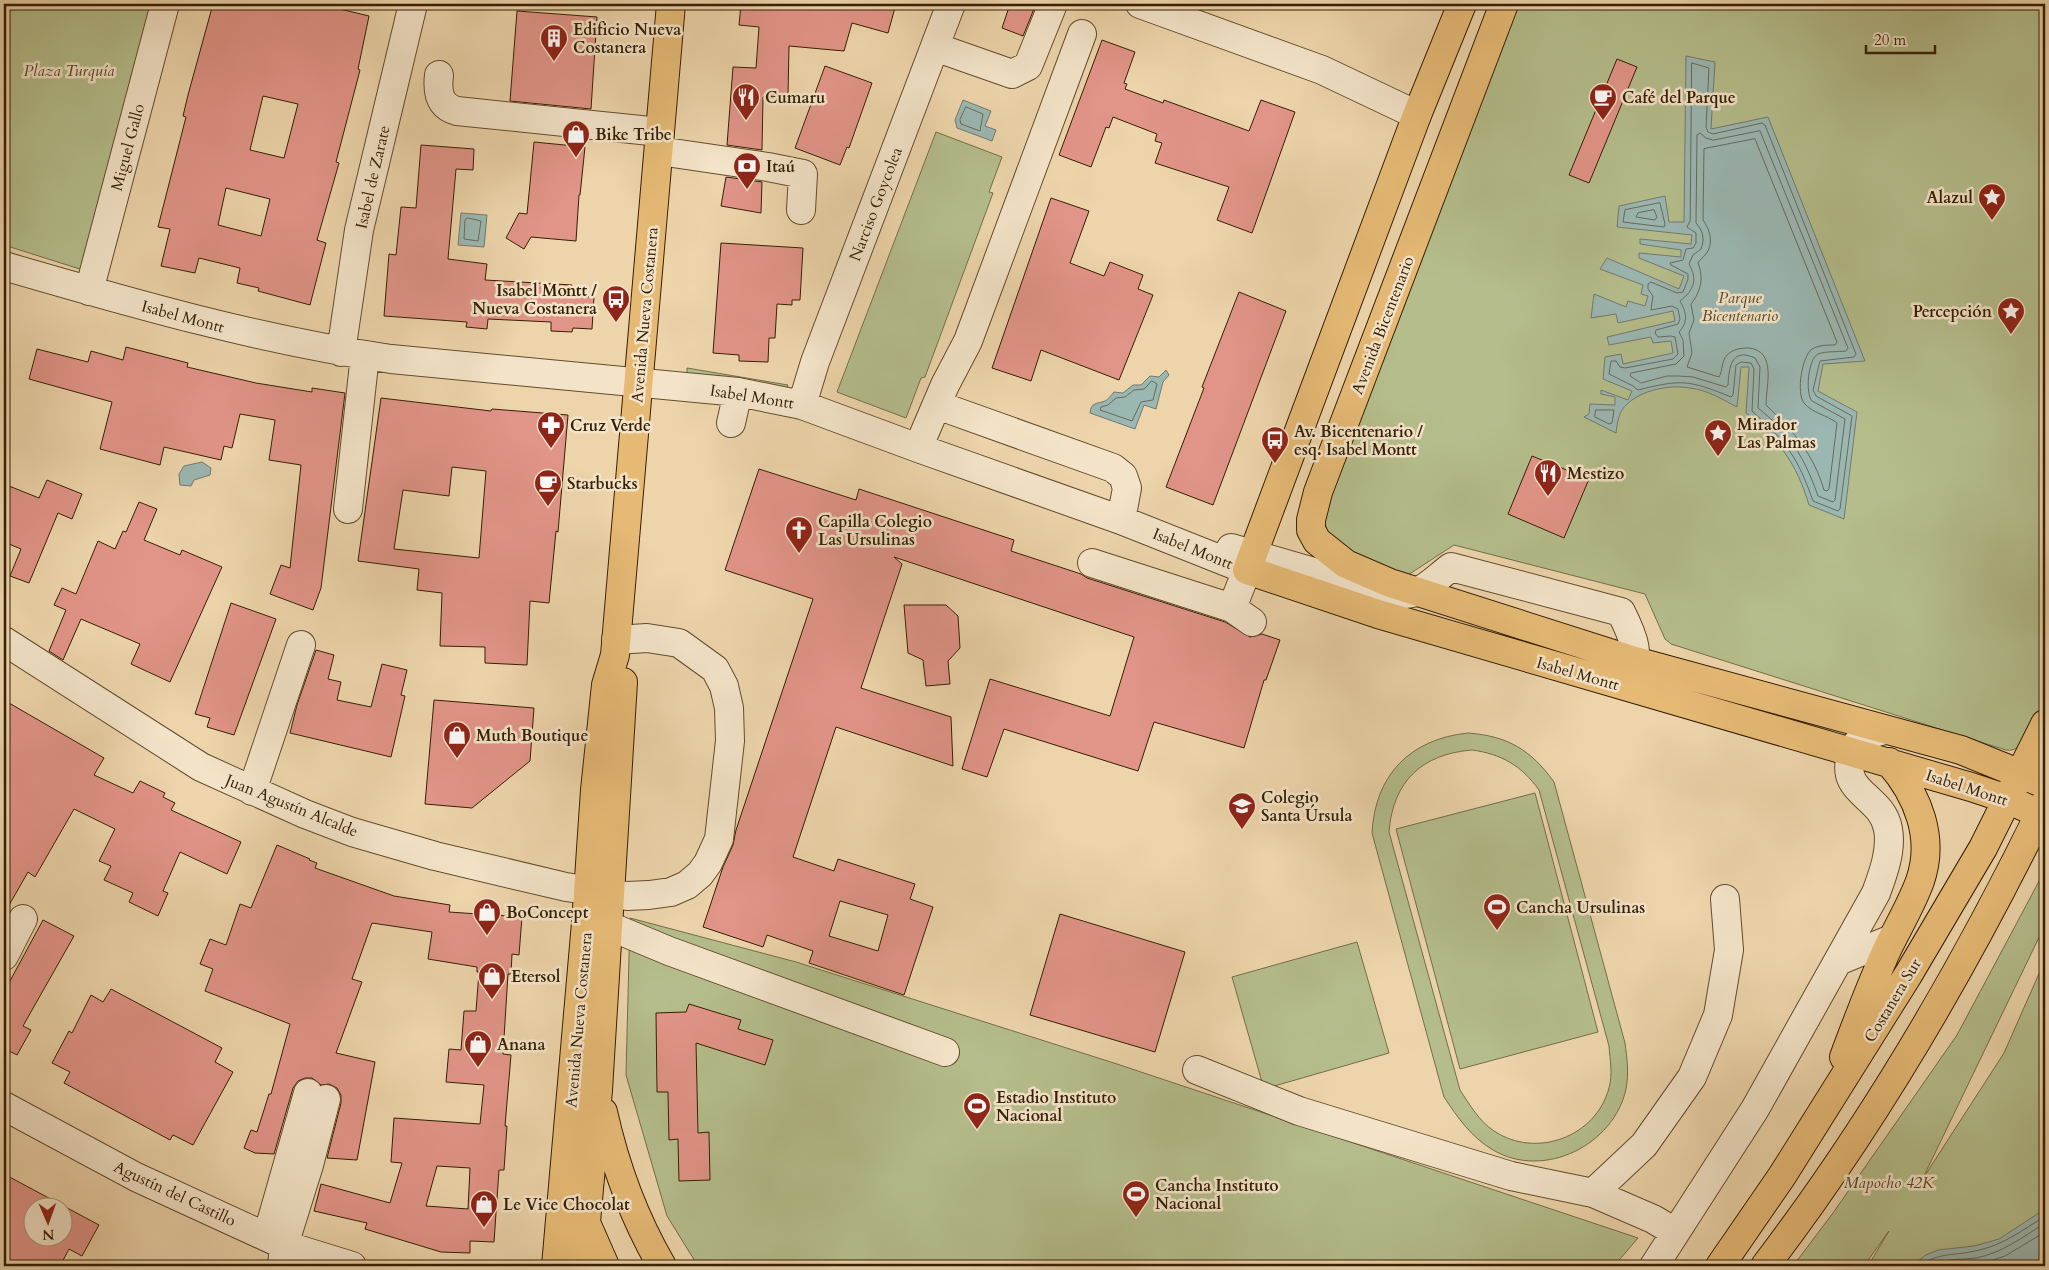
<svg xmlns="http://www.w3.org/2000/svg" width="2049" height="1270" font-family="Cardo,serif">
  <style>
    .green { fill: #b4bd8b; stroke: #746e47; fill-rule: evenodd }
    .water { fill: #9bb7b2; stroke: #727a6c }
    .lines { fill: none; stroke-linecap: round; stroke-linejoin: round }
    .shore { stroke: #686b5a; stroke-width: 1 }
    .building { fill: #e19488; stroke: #351f03; fill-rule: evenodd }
    .minor-casing { stroke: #634c2d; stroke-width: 30 }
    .major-casing { stroke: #351f03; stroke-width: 30 }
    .minor { stroke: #f3e3c8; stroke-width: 28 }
    .major { stroke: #e6ba75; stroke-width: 28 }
    .labels { text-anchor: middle; stroke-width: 5; stroke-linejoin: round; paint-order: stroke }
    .poi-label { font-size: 16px; font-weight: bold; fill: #351f03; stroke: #f3e3c8; text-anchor: start }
    .park-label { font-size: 16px; font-style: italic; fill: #554625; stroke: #f3e3c8 }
    .street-label { font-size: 16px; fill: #351f03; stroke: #f3e3c8 }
  </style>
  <rect width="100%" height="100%" fill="#edd4aa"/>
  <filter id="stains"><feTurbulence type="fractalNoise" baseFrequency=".004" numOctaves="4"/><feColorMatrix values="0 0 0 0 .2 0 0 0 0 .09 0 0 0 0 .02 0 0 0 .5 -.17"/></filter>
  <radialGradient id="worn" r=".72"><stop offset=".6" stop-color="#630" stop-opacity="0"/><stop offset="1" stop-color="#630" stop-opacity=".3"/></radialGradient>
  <path class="green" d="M4 4H153L86 271 4 245Z
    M1510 4H2045V704C2038 718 2025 754 2006 750L1671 644 1665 639 1645 594 1454 545 1408 575C1380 566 1335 560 1326 527 1324 517 1326 506 1328 496Z
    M936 132 1002 157 989 192 993 193 925 377 921 378 906 418 837 392Z
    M687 368 788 385 786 390 687 373Z
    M1468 733C1508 736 1531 750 1554 782L1625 1043C1627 1058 1629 1074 1626 1089 1614 1145 1544 1180 1493 1150 1471 1137 1458 1118 1444 1097L1372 833C1375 775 1410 739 1468 733ZM1472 750C1501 754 1521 765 1539 790L1609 1046C1610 1060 1613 1074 1609 1088 1596 1137 1536 1159 1494 1131 1479 1121 1470 1105 1460 1090L1389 832C1393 781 1422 754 1472 750Z
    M1535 793 1598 1032 1460 1069 1396 829Z
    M2045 870V925L1922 1180 2004 1053 2045 960V1266H1868L1889 1231 1864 1266H1793L1833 1213 1957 1035Z
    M630 918 796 962 1117 1064 1638 1238 1614 1266H698L667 1216 626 1075Z
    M1357 942 1389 1053 1264 1089 1232 977Z"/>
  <path class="water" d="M1686 56 1715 62 1711 129 1768 117 1865 361 1823 364 1818 391 1857 412 1844 519 1809 505C1796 462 1780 442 1746 413L1749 367H1741L1737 407C1722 399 1707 390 1690 388 1668 384 1635 391 1622 410 1618 417 1617 425 1616 433L1584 417 1589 414 1590 404 1615 405V397L1601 394V390L1628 400 1632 391 1603 379 1605 357 1621 354 1623 364 1673 353 1671 341 1653 343 1651 337 1609 345 1607 337 1675 321 1673 311 1618 323 1616 314 1591 318 1594 294 1626 307 1628 301 1645 306 1648 296 1641 294 1643 285 1600 269 1607 258 1679 289 1684 276 1639 258V253L1681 257V250L1640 244V239L1691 244 1692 235 1617 227 1619 206 1665 196 1669 222H1684Z
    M963 100 991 111 985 126 996 130 992 141 957 128 955 120Z
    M461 213 487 215 484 247 458 245Z
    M1166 370 1169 375 1163 382 1156 409 1144 405 1135 429 1090 413C1091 402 1097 404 1105 401 1108 400 1111 395 1114 392L1123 393 1133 385H1141L1150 376 1159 377Z
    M202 462 211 468 210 475 194 480 191 486 180 485 179 474 184 466Z
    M2045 1209V1266H1911L1926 1255 1938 1250 1974 1246 1999 1239Z"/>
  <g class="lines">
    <path class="shore" d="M1692 63 1709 68 1706 127 1708 132 1713 134 1762 123 1765 125 1856 354 1854 357 1820 361 1813 390 1816 396 1852 416 1840 509 1838 511 1813 501C1797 456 1787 443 1752 411L1754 369 1751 363 1741 362 1736 365 1733 395 1731 397C1689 380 1682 379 1638 390L1633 386 1609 374 1611 361H1616L1620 367 1625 368 1673 359 1678 354 1675 337 1671 336 1658 337 1655 333 1656 330 1678 324 1680 319 1678 309 1672 306 1651 310 1653 296 1648 289V284L1651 282 1677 293 1683 292 1688 279V274L1671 265 1670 263 1683 260 1686 249 1693 248 1696 243V233L1687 227 1690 221Z
      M966 107 983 114 980 131 961 124 960 120Z
      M1760 131 1848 348 1846 351C1838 352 1826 351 1818 354 1808 359 1805 393 1812 401L1845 419 1835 500 1833 502 1818 496C1809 470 1798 447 1779 427 1773 420 1765 414 1758 408L1760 367 1755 358C1731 347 1729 368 1728 385L1726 387 1693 377 1679 376H1667L1641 383 1630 376 1631 373 1676 364 1684 356 1683 340 1679 332C1688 322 1687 313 1680 301 1694 290 1698 280 1689 264L1693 255 1701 249C1705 238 1703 231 1696 223L1697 135 1700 133 1706 138 1713 140Z
      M1755 139 1837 342 1835 345C1827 345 1819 345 1812 349 1802 356 1796 393 1804 403 1812 413 1827 415 1837 423L1829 489 1827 491 1824 490C1813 453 1793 431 1766 405 1766 386 1777 351 1749 348 1741 348 1733 349 1727 355 1721 362 1723 370 1719 377L1687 367 1692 353 1689 333 1694 320 1691 304C1701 291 1704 278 1698 263 1700 259 1703 258 1706 254 1714 243 1710 230 1703 220L1704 149Z
      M1660 203 1665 224 1664 227 1623 222 1625 210Z
      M1654 210 1657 217 1655 220 1636 217 1638 213Z
      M468 218 481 221 478 241 464 239 465 220Z
      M1152 381 1157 384 1153 400 1141 402 1132 421 1100 410 1101 407 1108 405 1116 398 1125 397 1134 390 1144 389Z
      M1596 410H1614L1612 423 1609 424 1595 417Z
      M1919 1266C1939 1252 1953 1256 1975 1251 2002 1246 2023 1230 2045 1216
      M1930 1266C1944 1258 1960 1260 1976 1258 2002 1253 2023 1237 2045 1223
      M1960 1266 1978 1265 2005 1256 2045 1232"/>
  </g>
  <path class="building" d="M213 4H319L369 16 358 69 360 70 336 162 339 163 317 240 326 243 310 305 258 291 259 288 237 283 240 268 199 258 195 273 161 266 170 229 158 227 186 117 183 116 188 95ZM263 96 298 104 284 158 250 150ZM226 188 270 199 261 236 218 225Z
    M741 4H896L888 33 852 23 844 51 789 46 788 96 763 97 762 150 727 145 733 67 756 68 759 27 739 25Z
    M1010 4H1036L1023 36 1002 28Z
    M517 11 597 17 591 109 510 101Z
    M1102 40 1135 52 1124 83 1127 84 1125 89 1163 103 1164 100 1249 131 1261 100 1295 112 1252 233 1217 220 1229 187 1155 163 1162 143 1155 141 1157 134 1113 117 1109 128 1106 127 1091 167 1059 155Z
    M1617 59 1637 67 1589 183 1569 175Z
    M825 66 872 83 849 148 847 147 840 165 795 148Z
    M534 142 585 147 580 195H579L576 241 531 237 524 249 506 238 519 213 527 214Z
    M421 145 474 149 473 170 456 169 448 259 487 264 485 280 572 285V296L594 297 592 329 573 328 572 332 551 331V322L488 319 487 329 466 327 467 322 384 316 389 254 396 255 401 207 416 208Z
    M726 177 762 182 761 213 721 206Z
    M1051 198 1089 211 1070 263 1104 276 1110 262 1143 275 1138 289 1153 295 1119 380 1041 350 1031 381 992 368Z
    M721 243 803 248 800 300H792V305L777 304 775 338H769L768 362 739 361V355L713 353Z
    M1239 292 1286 311 1213 505 1166 487 1204 388 1202 387Z
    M126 347 188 363 187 367 256 383 312 392V388L345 393 321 588 313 610 270 594 281 565 290 568 301 465 269 460 275 420 240 414 232 448 224 446 221 460 164 447 160 465 100 449 112 402 29 379 37 349 88 362 91 351 123 360Z
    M381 398 491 411 492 409 568 415 558 532 556 531 549 603 530 601 527 665 485 663V647L440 646 442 593 417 590 419 569 358 561ZM452 467 486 471 479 558 394 549 403 490 449 496Z
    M1532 456 1589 479 1564 538 1508 514Z
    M759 469 856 500 859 489 1014 540 1011 551 1081 574 1087 578 1225 622 1250 637 1262 634 1280 640 1266 680H1264L1244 748 1154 722 1138 771 1004 729 987 777 962 769 990 679 1110 716 1134 637 894 557 902 564 861 688 951 717 953 766 836 727 793 857 834 871 838 859 915 884 910 899 933 907 904 995 809 963 813 951 767 935 763 947 703 927 723 867 733 845 736 830 813 599 725 570ZM840 901 888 915 878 951 829 936Z
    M47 480 82 494 72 519 58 513 29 583 10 576 21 549 4 542V484L39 498Z
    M139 502 157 509 144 540 180 555 182 550 222 567 170 682 131 664 140 644 81 619 63 660 49 651 66 610 54 605 62 588 76 594 98 541 115 549 123 531 126 532Z
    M231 603 276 619 234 735 207 727 210 718 195 714Z
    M904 605H946L958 616 960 648 948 661 950 684 926 686 923 660 908 653Z
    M316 650 334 655 328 679 341 682 337 700 371 707 382 664 407 670 401 695 405 696 391 757 290 733 297 705Z
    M434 700 534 708 530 761 472 808 425 804Z
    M9 703 104 758 94 775 133 793 140 781 165 793 163 797 175 803 171 810 241 842 227 874 180 852 163 891 168 893 158 916 129 902 133 893 104 880 111 866 99 861 115 829 74 809 35 877 28 872 4 914V713Z
    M277 845 310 859 309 860 317 863 315 868 394 896 450 905 449 912 522 917 519 955 512 954 511 974H508L503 1054 511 1055 505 1126H507L504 1170H499L494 1242 470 1241V1253L441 1252 365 1229 367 1223 314 1211 321 1184 390 1203 402 1163 391 1162 394 1118 480 1124 484 1085 446 1082 449 1049 461 1050 464 1011H476L479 972H477V967L428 959 432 932 372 923 352 979 362 982 336 1053 375 1062 357 1160 327 1158 341 1103V1095L337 1088 329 1084 321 1085 312 1078H305L298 1081 293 1088 274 1154 255 1153 244 1148 251 1130 257 1132 269 1094H271L290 1024 205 991 213 969 200 964 210 939 226 945 240 904 251 908ZM437 1166 470 1168 468 1209 426 1206Z
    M1060 914 1185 952 1155 1052 1030 1015Z
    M43 920 74 936 23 1026 31 1030 17 1055 9 1051 4 1061V992Z
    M111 989 222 1048 215 1062 233 1072 193 1145 173 1135 170 1140 64 1083 70 1072 52 1063 69 1031 72 1033 91 995 103 1002Z
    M689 1004 741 1020 738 1029 773 1040 765 1065 696 1043 698 1133 709 1132 710 1180 679 1181 678 1139 669 1140 668 1092H657L656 1013 686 1012Z
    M4 1174 99 1225 82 1256 69 1249 60 1266H4ZM32 1208H62V1238H32Z"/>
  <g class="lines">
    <g class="minor-casing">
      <path id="minor" d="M1140 4 1322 70 1417 115
        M935 47 1012 74 1028 66 1053 4
        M439 75C437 92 439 106 457 111L660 132
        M659 151 768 167 803 174 801 210
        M4 266C131 303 260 340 391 359L738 392 802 405 918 448 1121 520 1247 570 1232 608 1252 622
        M89 291 165 4
        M341 352 359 230 413 4
        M802 405 815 362 951 4
        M937 405 1113 468 1123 476 1127 488 1121 520
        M731 423 738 392
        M918 448 945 385 968 341 1082 34
        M348 509 365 355
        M1231 548 1386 593C1421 598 1425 587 1451 567L1621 612C1633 636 1642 655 1628 681
        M1092 563 1232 608
        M4 641 201 767 305 814 352 832 435 856 566 887 627 896 649 895 671 892 687 885 700 874 708 863 719 839 730 741 729 708 724 686 715 669 679 643 647 638 616 640
        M252 791 301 645
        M586 923 609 926 669 951 945 1052
        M4 956 23 919
        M1838 961 1892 939
        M1197 1070 1299 1111 1511 1176 1593 1193 1653 1219 1675 1232
        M4 1106 136 1177 284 1245 352 1266
        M1593 1193 1644 1145 1692 1077 1718 1015 1729 950 1725 899
        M267 1237 308 1093
        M282 1266 284 1245 309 1165 326 1099
        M1654 1266 1755 1109 1876 893C1883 874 1892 850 1888 829 1882 795 1840 794 1851 756 1856 737 1869 734 1885 730"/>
    </g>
    <g class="major-casing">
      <path id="major" d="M1462 4 1417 115 1247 570 1378 614 1971 787 2007 799 2040 814
        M1504 4 1318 492 1311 520V530L1317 541 1346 564 1390 583 1635 661 1961 750 2045 784
        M1844 1057C1857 1022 1870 988 1885 954 1896 930 1911 906 1920 881 1935 838 1918 795 1889 762
        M603 1112C615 1166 634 1218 662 1266
        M587 1225 605 1266
        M556 1266 586 923 595 790 606 685 615 655 671 4
        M582 1266 598 1090 623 682
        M1720 1266 1782 1176 1908 975 1983 848 2045 724
        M1765 1266C1875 1122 1966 965 2045 803"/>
    </g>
    <use href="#minor" class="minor"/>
    <use href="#major" class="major"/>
  </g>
  <defs>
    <g id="building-pin" transform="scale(1.4375)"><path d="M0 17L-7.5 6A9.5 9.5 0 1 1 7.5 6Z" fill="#8f2418" stroke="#f3e3c8"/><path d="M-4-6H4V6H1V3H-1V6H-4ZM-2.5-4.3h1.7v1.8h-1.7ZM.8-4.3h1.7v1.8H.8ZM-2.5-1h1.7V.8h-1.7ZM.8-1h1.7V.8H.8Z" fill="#fff"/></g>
    <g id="restaurant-pin" transform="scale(1.4375)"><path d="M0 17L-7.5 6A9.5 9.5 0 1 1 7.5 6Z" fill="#8f2418" stroke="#f3e3c8"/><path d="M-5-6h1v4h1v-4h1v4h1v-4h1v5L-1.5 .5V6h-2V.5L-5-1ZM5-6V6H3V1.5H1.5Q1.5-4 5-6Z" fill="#fff"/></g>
    <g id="cafe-pin" transform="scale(1.4375)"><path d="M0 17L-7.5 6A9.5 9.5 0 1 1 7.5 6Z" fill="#8f2418" stroke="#f3e3c8"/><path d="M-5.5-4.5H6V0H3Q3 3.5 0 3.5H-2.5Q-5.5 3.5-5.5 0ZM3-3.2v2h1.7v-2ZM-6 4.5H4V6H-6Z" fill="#fff"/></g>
    <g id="shop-pin" transform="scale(1.4375)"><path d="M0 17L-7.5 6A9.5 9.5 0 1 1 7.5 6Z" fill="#8f2418" stroke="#f3e3c8"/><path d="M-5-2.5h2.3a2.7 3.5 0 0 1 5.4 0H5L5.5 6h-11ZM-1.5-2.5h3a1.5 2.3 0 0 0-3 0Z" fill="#fff"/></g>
    <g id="bank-pin" transform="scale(1.4375)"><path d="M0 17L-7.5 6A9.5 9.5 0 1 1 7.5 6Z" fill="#8f2418" stroke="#f3e3c8"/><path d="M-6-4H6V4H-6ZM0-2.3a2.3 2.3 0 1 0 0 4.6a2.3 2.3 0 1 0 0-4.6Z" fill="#fff"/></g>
    <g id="sight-pin" transform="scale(1.4375)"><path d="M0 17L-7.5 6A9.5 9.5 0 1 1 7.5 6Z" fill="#8f2418" stroke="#f3e3c8"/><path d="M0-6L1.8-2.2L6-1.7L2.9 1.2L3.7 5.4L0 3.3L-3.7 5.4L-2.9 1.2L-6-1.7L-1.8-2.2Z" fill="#fff"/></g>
    <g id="bus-pin" transform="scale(1.4375)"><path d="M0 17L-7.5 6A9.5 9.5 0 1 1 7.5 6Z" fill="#8f2418" stroke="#f3e3c8"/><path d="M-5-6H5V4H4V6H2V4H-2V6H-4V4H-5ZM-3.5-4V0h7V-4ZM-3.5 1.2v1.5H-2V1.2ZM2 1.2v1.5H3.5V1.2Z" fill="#fff"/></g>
    <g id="pharmacy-pin" transform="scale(1.4375)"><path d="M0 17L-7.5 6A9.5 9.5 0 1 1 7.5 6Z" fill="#8f2418" stroke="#f3e3c8"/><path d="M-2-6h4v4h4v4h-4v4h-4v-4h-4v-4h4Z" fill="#fff"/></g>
    <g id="church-pin" transform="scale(1.4375)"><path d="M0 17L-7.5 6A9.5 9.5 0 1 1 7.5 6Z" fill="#8f2418" stroke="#f3e3c8"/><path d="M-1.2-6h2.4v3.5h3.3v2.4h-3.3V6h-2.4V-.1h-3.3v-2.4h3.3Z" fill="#fff"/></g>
    <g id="school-pin" transform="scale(1.4375)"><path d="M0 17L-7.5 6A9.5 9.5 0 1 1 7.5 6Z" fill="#8f2418" stroke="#f3e3c8"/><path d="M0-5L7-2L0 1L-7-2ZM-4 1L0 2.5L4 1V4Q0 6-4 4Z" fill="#fff"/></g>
    <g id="stadium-pin" transform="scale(1.4375)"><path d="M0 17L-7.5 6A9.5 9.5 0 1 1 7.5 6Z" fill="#8f2418" stroke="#f3e3c8"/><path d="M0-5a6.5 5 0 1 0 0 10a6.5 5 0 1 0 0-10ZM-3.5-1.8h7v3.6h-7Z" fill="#fff"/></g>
  </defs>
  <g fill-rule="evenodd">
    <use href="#building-pin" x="554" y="38"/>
    <use href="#restaurant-pin" x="746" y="97"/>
    <use href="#cafe-pin" x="1603" y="97"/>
    <use href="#shop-pin" x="576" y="134"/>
    <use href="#bank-pin" x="747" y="166"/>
    <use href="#sight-pin" x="1992" y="197"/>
    <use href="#bus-pin" x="616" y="299"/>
    <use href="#sight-pin" x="2011" y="311"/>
    <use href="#pharmacy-pin" x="551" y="425"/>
    <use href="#sight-pin" x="1718" y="433"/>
    <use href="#bus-pin" x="1275" y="440"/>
    <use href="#restaurant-pin" x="1548" y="473"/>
    <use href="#cafe-pin" x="548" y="483"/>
    <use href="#church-pin" x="799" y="530"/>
    <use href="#shop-pin" x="457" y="735"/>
    <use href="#school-pin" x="1242" y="806"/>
    <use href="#stadium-pin" x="1497" y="907"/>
    <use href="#shop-pin" x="487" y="912"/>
    <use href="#shop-pin" x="492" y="976"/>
    <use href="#shop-pin" x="478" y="1044"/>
    <use href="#stadium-pin" x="977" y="1106"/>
    <use href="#stadium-pin" x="1136" y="1194"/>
    <use href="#shop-pin" x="484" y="1204"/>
  </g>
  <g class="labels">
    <g class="poi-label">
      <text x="573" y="35">Edificio Nueva<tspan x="573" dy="18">Costanera</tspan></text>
      <text x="765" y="103">Cumaru</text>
      <text x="1622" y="103">Café del Parque</text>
      <text x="595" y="140">Bike Tribe</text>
      <text x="766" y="172">Itaú</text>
      <text x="1973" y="203" text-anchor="end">Alazul</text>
      <text x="597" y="296" text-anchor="end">Isabel Montt /<tspan x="597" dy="18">Nueva Costanera</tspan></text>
      <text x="1992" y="317" text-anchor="end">Percepción</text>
      <text x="1737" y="430">Mirador<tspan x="1737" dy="18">Las Palmas</tspan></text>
      <text x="570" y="431">Cruz Verde</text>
      <text x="1294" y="437">Av. Bicentenario /<tspan x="1294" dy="18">esq. Isabel Montt</tspan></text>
      <text x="1567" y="479">Mestizo</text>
      <text x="567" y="489">Starbucks</text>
      <text x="818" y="527">Capilla Colegio<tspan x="818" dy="18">Las Ursulinas</tspan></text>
      <text x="476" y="741">Muth Boutique</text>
      <text x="1261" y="803">Colegio<tspan x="1261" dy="18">Santa Úrsula</tspan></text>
      <text x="1516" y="913">Cancha Ursulinas</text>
      <text x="506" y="918">BoConcept</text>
      <text x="511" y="982">Etersol</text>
      <text x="497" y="1050">Anana</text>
      <text x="996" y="1103">Estadio Instituto<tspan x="996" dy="18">Nacional</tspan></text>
      <text x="1155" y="1191">Cancha Instituto<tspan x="1155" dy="18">Nacional</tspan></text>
      <text x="503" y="1210">Le Vice Chocolat</text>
    </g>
    <g class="park-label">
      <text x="69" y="76">Plaza Turquía</text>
      <text x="1740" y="303">Parque<tspan x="1740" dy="18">Bicentenario</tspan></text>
      <text x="1889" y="1188">Mapocho 42K</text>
    </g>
    <g class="street-label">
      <text transform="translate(127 147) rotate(-75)" y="6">Miguel Gallo</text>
      <text transform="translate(372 177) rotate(-77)" y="6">Isabel de Zarate</text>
      <text transform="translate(875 204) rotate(-69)" y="6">Narciso Goycolea</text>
      <text transform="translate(644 315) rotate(-85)" y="6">Avenida Nueva Costanera</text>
      <text transform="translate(183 316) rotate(15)" y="6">Isabel Montt</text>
      <text transform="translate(1382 325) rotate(-69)" y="6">Avenida Bicentenario</text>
      <text transform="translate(752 396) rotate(9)" y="6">Isabel Montt</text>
      <text transform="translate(1193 548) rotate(22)" y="6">Isabel Montt</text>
      <text transform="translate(1578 673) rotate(16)" y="6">Isabel Montt</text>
      <text transform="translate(1967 787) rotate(18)" y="6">Isabel Montt</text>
      <text transform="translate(292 805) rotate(22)" y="6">Juan Agustín Alcalde</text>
      <text transform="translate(1892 1000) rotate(-59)" y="6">Costanera Sur</text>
      <text transform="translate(578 1020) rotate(-85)" y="6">Avenida Nueva Costanera</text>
      <text transform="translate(175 1193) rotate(25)" y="6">Agustín del Castillo</text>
    </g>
  </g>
  <rect width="2049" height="1270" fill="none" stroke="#edd4aa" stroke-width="20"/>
  <rect x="5" y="5" width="2039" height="1260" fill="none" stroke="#351f03" stroke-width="2.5"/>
  <rect x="10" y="10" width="2029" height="1250" fill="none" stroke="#351f03"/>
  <g transform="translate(48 1222) rotate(178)"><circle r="24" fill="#f3e3c8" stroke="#a79579"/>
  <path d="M0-4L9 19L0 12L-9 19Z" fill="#8f2418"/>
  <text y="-8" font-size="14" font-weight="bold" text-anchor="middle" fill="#351f03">N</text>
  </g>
  <path d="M1866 45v8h69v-8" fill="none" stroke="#351f03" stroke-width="2.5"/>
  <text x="1874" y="45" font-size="15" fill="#351f03" stroke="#f3e3c8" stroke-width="4" paint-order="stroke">20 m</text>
  <rect width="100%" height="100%" filter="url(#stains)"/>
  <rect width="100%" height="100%" fill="url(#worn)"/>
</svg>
